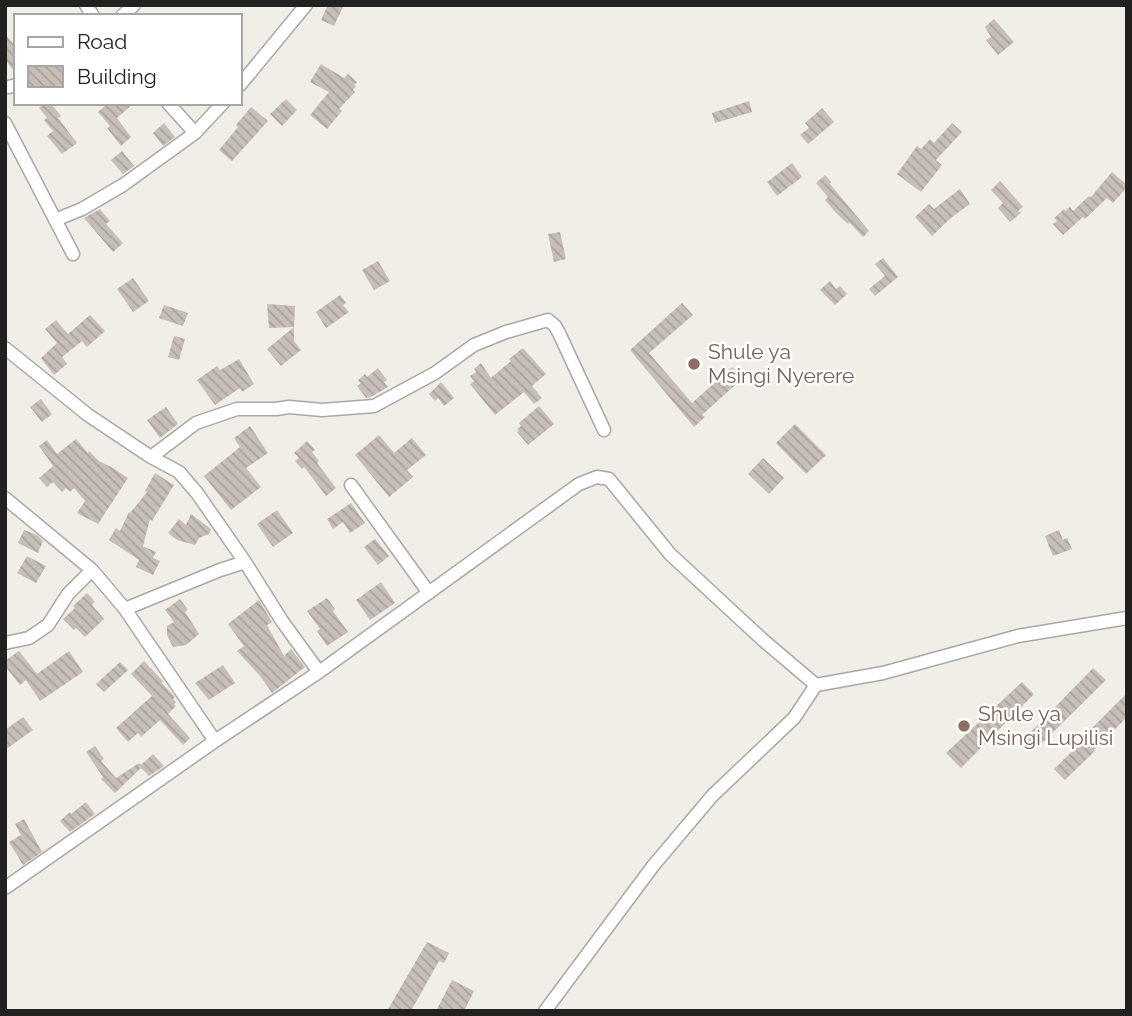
<svg xmlns="http://www.w3.org/2000/svg" width="1132" height="1016" font-family="Raleway,sans-serif">
  <style>
    .building { fill: url(#building-back-hatch) }
    .lines { fill: none; stroke-linecap: round; stroke-linejoin: round }
    .street-casing { stroke: #a8a8a8; stroke-width: 15 }
    .street { stroke: #fff; stroke-width: 12 }
    .education-dot { fill: #8d6e63; stroke: #fff; stroke-width: 2.5 }
    .labels { text-anchor: middle; stroke-width: 5; stroke-linejoin: round; paint-order: stroke }
    .education-label { font-size: 21px; fill: #785e54; stroke: #fff; text-anchor: start }
  </style>
  <defs>
    <pattern id="building-back-hatch" width="6" height="6" patternUnits="userSpaceOnUse" patternTransform="scale(1.75)"><rect width="6" height="6" fill="#c6beb7"/><path d="M-1 5l2 2M0 0l6 6M5-1l2 2" fill="none" stroke="#aaa39d"/></pattern>
  </defs>
  <rect width="100%" height="100%" fill="#f1eee8"/>
  <path class="building" d="M328 5H344L334 26 321 20Z
    M994 19 1014 42 998 55 986 40 991 37 985 27Z
    M5 34 16 47V74L5 59Z
    M321 64 344 78 348 74 357 82 354 85 356 86 353 90 355 92 339 109 342 111 327 129 310 115 329 92 310 82Z
    M286 99 297 110 282 126 270 114Z
    M749 101 752 112 715 123 712 113Z
    M44 103H50L57 111 61 116 58 118 77 143 62 154 47 136 53 131 44 120 47 118 39 108Z
    M108 103H134L117 118 131 137 121 146 107 128 110 126 98 112Z
    M251 107 268 121 232 161 219 150 238 127 236 125Z
    M822 108 834 122 808 144 800 135 809 128 805 123Z
    M164 123 175 137 163 146 153 133Z
    M952 123 962 132 936 160 942 165 921 192 897 174 917 146 921 149 930 139 934 143Z
    M122 151 134 166 123 174 111 160Z
    M792 163 802 177 777 196 767 182Z
    M1112 172 1127 185V187L1113 203 1107 198 1085 219 1083 217 1063 235 1053 224 1057 221 1054 218 1064 209 1065 211 1070 207 1073 211 1089 196 1090 198Z
    M825 175 831 182 830 184 869 231 863 237 849 222 848 224 835 212 825 200 828 197 816 183Z
    M1000 181 1023 207 1018 211 1021 213 1010 222 998 208 1003 203 991 190Z
    M960 189 970 204 952 217 932 236 915 217 929 204 934 209Z
    M100 209 110 221 106 224 123 243 113 252 84 218Z
    M560 232 566 259 554 262 548 234Z
    M883 258 898 277 875 296 869 289 885 276 875 264Z
    M378 261 390 281 374 290 362 270Z
    M133 278 149 301 133 312 117 289Z
    M830 281 836 289 840 286 847 294 835 305 820 290Z
    M340 295 346 303 343 305 349 312 326 328 316 312Z
    M682 303 693 315 649 353 692 403 732 367 743 378 702 415 705 417 694 427 630 350Z
    M267 304 295 306 294 327 269 328Z
    M164 305 188 313 183 326 159 318Z
    M90 315 105 331 87 347 82 341 62 357 67 364 54 375 41 358 57 343 45 329 56 320 68 334Z
    M294 327V341L301 350 281 366 267 349Z
    M174 336 185 339 179 360 168 357Z
    M523 348 546 374 532 386 542 398 534 404 524 392 495 415 470 384 474 381 470 376 476 372 474 369 481 363 491 378 511 361 509 359Z
    M239 359 254 384 242 392 240 388 215 405 197 380 217 366 220 370Z
    M378 368 387 380 384 382 388 387 371 397 366 398 357 386 361 383 358 380 365 374 367 377Z
    M441 382 454 398 444 406 438 398 435 401 429 394Z
    M41 399 52 414 42 422 30 407Z
    M539 406 554 424 528 445 517 432 519 431 517 429 521 426 519 423Z
    M166 407 178 424 160 438 147 420Z
    M795 424 826 455 806 474 776 443Z
    M250 426 268 453 246 468 261 487 231 510 204 476 240 447 234 438Z
    M379 435 394 453 412 438 426 455 407 470 413 477 389 497 355 455Z
    M76 439 88 453 89 451 99 461 113 468 128 478 98 524 77 513 85 501 74 488 70 492 66 488 62 492 53 482 47 487 39 478 53 466 39 446 47 440 57 454Z
    M307 441 315 450 312 452 319 461 317 463 336 488 326 496 304 467 302 469 295 461 299 458 294 453Z
    M763 458 784 478 769 494 748 474Z
    M155 473 174 485 152 521 150 519 143 546 156 552 153 558 160 561 153 575 136 567 139 560 109 540 116 528 120 531 129 512 130 513 147 492 145 491Z
    M351 503 365 523 350 533 343 522 333 529 327 519Z
    M277 510 293 533 273 547 257 524Z
    M191 514 211 529 209 534 199 538 195 545 177 540 168 533 179 519 186 525Z
    M24 530 37 535 43 541 38 553 18 543Z
    M1059 530 1063 540 1067 538 1072 549 1053 556 1045 536Z
    M375 539 389 556 378 565 364 547Z
    M27 556 46 566 36 583 17 573Z
    M381 582 395 603 370 620 356 600Z
    M87 593 95 602 92 605 104 619 85 637 76 628 74 630 63 619 75 608 73 606Z
    M327 598 335 609 333 611 348 632 327 646 317 631 320 629 307 611Z
    M180 599 188 610 185 612 199 634 186 645 173 647 167 635V626L174 622 165 610Z
    M259 600 272 622 267 625 284 656 291 649 305 667 272 693 261 677 237 651 244 646 228 624Z
    M19 651 37 674 69 651 83 672 40 701 26 680 20 685 5 666V661Z
    M144 661 163 681 162 683 175 697 173 699 176 702 174 704 176 706 168 714 190 738 183 745 160 720 141 737 138 733 128 742 116 728 152 696 131 674Z
    M120 662 128 670 104 692 96 684Z
    M223 665 235 683 209 700 195 683Z
    M1093 668 1106 680 1036 749 1025 738Z
    M1022 682 1034 694 961 768 946 753Z
    M1127 693V717L1094 750 1095 751 1065 780 1054 769 1094 730 1092 728Z
    M23 717 33 730 5 750V730Z
    M95 746 104 759 101 761 116 778 139 763 141 765 153 754 164 766 149 776 141 768 115 793 101 779 103 777 86 752Z
    M86 802 95 814 70 832 60 821 70 812 71 814Z
    M24 819 42 852 23 865 9 842 21 835 15 824Z
    M427 942 449 953 444 963 439 961 411 1011H387Z
    M452 980 474 991 464 1011H436Z"/>
  <g class="lines">
    <g class="street-casing">
      <path id="street" d="M86 5 93 16
        M122 16 134 5
        M240 85 306 5
        M5 88 16 85
        M168 103 195 133
        M5 123 73 254
        M55 220 82 209 123 185 195 133 223 103
        M5 348 88 415 151 457 179 472 197 493 245 562
        M151 457 196 423 237 409H276L289 407 322 410 374 406 435 373 474 345 506 332 548 320 555 326 559 333 604 430
        M351 485 429 593
        M5 498 92 570 125 609 215 741
        M125 609 220 570 245 562 282 621 319 672
        M5 643 29 638 48 625 68 594 92 570
        M5 888 215 741 319 672 579 484 597 477 609 479 670 554 763 640 816 685
        M545 1011 653 866 712 796 794 718 816 685 883 673 1018 636 1127 618"/>
    </g>
    <use href="#street" class="street"/>
  </g>
  <g class="education-dot">
    <circle cx="694" cy="364" r="7"/>
    <circle cx="964" cy="726" r="7"/>
  </g>
  <g class="labels">
    <g class="education-label">
      <text x="708" y="359">Shule ya<tspan x="708" dy="24">Msingi Nyerere</tspan></text>
      <text x="978" y="721">Shule ya<tspan x="978" dy="24">Msingi Lupilisi</tspan></text>
    </g>
  </g>
  <rect width="1132" height="1016" fill="none" stroke="#212121" stroke-width="14"/>
  <rect x="14" y="14" width="228" height="91" fill="#ffffff" stroke="#a6a6a6" stroke-width="2"/>
  <rect x="28" y="37" width="35" height="10" fill="#ffffff" stroke="#a6a6a6" stroke-width="2"/>
  <text x="77" y="49" font-size="21" fill="#212121">Road</text>
  <rect x="28" y="66" width="35" height="21" fill="url(#building-back-hatch)" stroke="#a6a6a6" stroke-width="2"/>
  <text x="77" y="84" font-size="21" fill="#212121">Building</text>
</svg>
